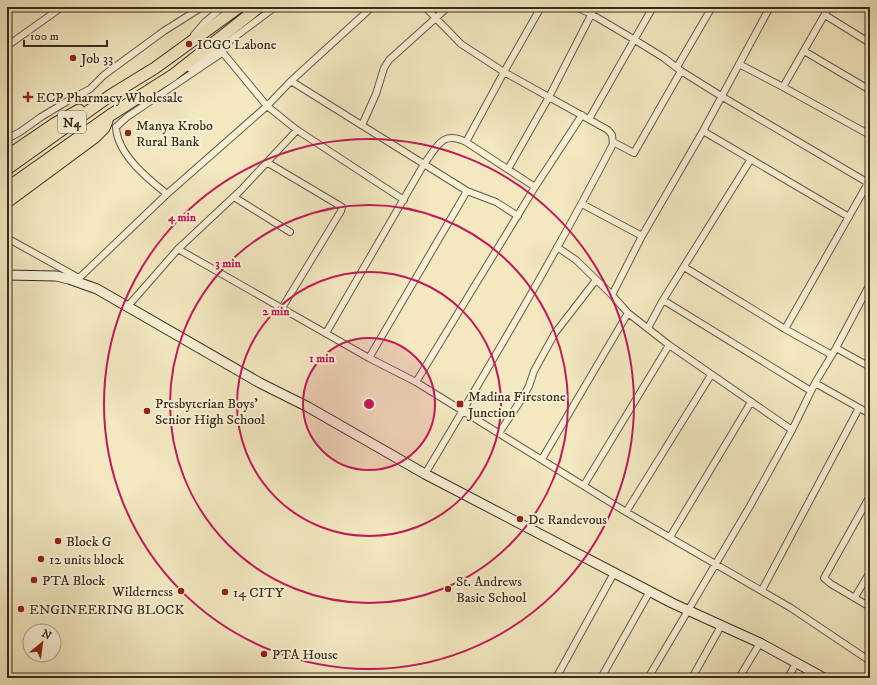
<svg xmlns="http://www.w3.org/2000/svg" width="877" height="685" font-family="'IM FELL DW Pica',serif">
  <style>
    .lines { fill: none; stroke-linecap: round; stroke-linejoin: round }
    .street-casing { stroke: #675a44; stroke-width: 8 }
    .secondary-casing { stroke: #382b1b; stroke-width: 11 }
    .highway-casing { stroke: #382b1b; stroke-width: 13 }
    .street { stroke: #f7f0d6; stroke-width: 6 }
    .secondary { stroke: #f7f0d6; stroke-width: 9 }
    .highway { stroke: #f3e8c0; stroke-width: 11 }
    .ring { fill: none; stroke: #c2185b; stroke-width: 2 }
    .poi-dot { fill: #8f2418; stroke: #f7f0d6; stroke-width: 1.5 }
    .labels { text-anchor: middle; stroke-width: 4; stroke-linejoin: round; paint-order: stroke }
    .shield { fill: #f7f0d6; stroke: #716653; stroke-width: 1 }
    .shield-label { font-size: 13px; font-weight: bold; fill: #382b1b }
    .poi-label { font-size: 14px; fill: #382b1b; stroke: #f7f0d6; text-anchor: start }
    .centre { fill: #c2185b; stroke: #f7f0d6; stroke-width: 2 }
    .ring-label { font-size: 12px; text-anchor: middle; font-weight: bold; fill: #c2185b; stroke: #f7f0d6; stroke-width: 4; stroke-linejoin: round; paint-order: stroke }
  </style>
  <rect width="100%" height="100%" fill="#f3e8c0"/>
  <filter id="stains"><feTurbulence type="fractalNoise" baseFrequency=".005" numOctaves="4"/><feColorMatrix values="0 0 0 0 .2 0 0 0 0 .09 0 0 0 0 .02 0 0 0 .5 -.17"/></filter>
  <radialGradient id="worn" r=".72"><stop offset=".6" stop-color="#630" stop-opacity="0"/><stop offset="1" stop-color="#630" stop-opacity=".3"/></radialGradient>
  <g class="lines">
    <g class="street-casing">
      <path id="street" d="M425 7 461 44 504 72 608 130 612 135 613 144C555 256 490 365 425 474
        M576 7 591 14 635 40 664 58 681 71 721 96 870 184
        M825 15 870 43
        M194 35 205 22 223 7
        M7 46 62 7
        M219 48 267 106 297 130 404 200
        M804 51 870 90
        M739 64 783 87 870 135
        M677 67 712 7
        M189 68 204 60 275 7
        M291 81 467 191 496 202 518 216
        M783 87 829 7
        M589 119 653 7
        M362 125 376 94 384 68 389 60 448 7
        M703 131 849 217
        M7 139 20 132 41 117 71 99 90 89 104 75 164 31 202 7
        M613 142 634 153 681 71
        M268 163 342 207 341 211 282 308
        M508 169 549 97 595 7
        M535 187 582 115
        M167 194C148 179 117 154 116 127L127 117 222 53
        M234 197 290 232
        M582 204 642 236
        M7 238 79 278
        M557 247 576 260 612 295 628 313 669 345 792 430
        M178 249 369 358 416 382 626 512 791 608 870 661
        M684 267 785 329 832 355
        M76 281 167 194 267 106 291 81 372 7
        M612 295 642 236 703 131 770 7
        M663 300 811 391
        M128 306 178 249 241 190 297 130
        M648 328 663 300 751 159
        M785 329 868 183
        M326 333 424 164C437 147 442 130 466 142L504 72 541 7
        M836 348 870 367
        M369 358 467 191
        M416 382 535 187 466 142
        M815 383 870 414
        M499 433 523 397 529 386 534 371 555 333 596 280
        M542 459 628 313
        M584 485 669 345
        M870 496 824 578 831 584 870 607
        M626 512 711 375
        M670 537 751 402
        M762 590 859 408
        M855 597 870 572
        M556 678 614 573
        M601 678 650 591
        M648 678 750 506 792 430 815 383 836 348 870 284
        M692 678 721 626
        M739 678 760 643
        M788 678 796 663"/>
    </g>
    <g class="secondary-casing">
      <path id="secondary" d="M7 275 56 276 69 279 97 289 260 383 308 407 425 474 672 603 760 643 824 678"/>
    </g>
    <g class="highway-casing">
      <path id="highway" d="M7 156 54 124 79 110
        M7 169 111 95 155 68 239 7
        M7 188 109 116 173 75 259 7
        M7 202 95 137 104 128 107 121"/>
    </g>
    <use href="#street" class="street"/>
    <use href="#secondary" class="secondary"/>
    <use href="#highway" class="highway"/>
  </g>
  <circle cx="369" cy="404" r="66" fill="#c2185b" fill-opacity=".12"/>
  <g class="ring">
    <circle cx="369" cy="404" r="66"/>
    <circle cx="369" cy="404" r="132"/>
    <circle cx="369" cy="404" r="199"/>
    <circle cx="369" cy="404" r="265"/>
  </g>
  <g class="poi-dot">
    <circle cx="189" cy="44" r="4"/>
    <circle cx="73" cy="58" r="4"/>
    <path d="M26 91h4v4h4v4h-4v4h-4v-4h-4v-4h4z"/>
    <circle cx="128" cy="133" r="4"/>
    <rect x="456" y="400" width="8" height="8" rx="2"/>
    <circle cx="147" cy="411" r="4"/>
    <circle cx="520" cy="519" r="4"/>
    <circle cx="58" cy="541" r="4"/>
    <circle cx="41" cy="559" r="4"/>
    <circle cx="34" cy="580" r="4"/>
    <circle cx="448" cy="589" r="4"/>
    <circle cx="181" cy="591" r="4"/>
    <circle cx="225" cy="592" r="4"/>
    <circle cx="21" cy="609" r="4"/>
    <circle cx="264" cy="654" r="4"/>
  </g>
  <g class="labels">
    <rect class="shield" x="58" y="111" width="28" height="22" rx="3"/>
    <g class="shield-label">
      <text x="72" y="127">N4</text>
    </g>
    <g class="poi-label">
      <text x="197" y="49">ICGC Labone</text>
      <text x="81" y="63">Job 33</text>
      <text x="36" y="102">ECP Pharmacy Wholesale</text>
      <text x="136" y="130">Manya Krobo<tspan x="136" dy="16">Rural Bank</tspan></text>
      <text x="468" y="401">Madina Firestone<tspan x="468" dy="16">Junction</tspan></text>
      <text x="155" y="408">Presbyterian Boys'<tspan x="155" dy="16">Senior High School</tspan></text>
      <text x="528" y="524">De Randevous</text>
      <text x="66" y="546">Block G</text>
      <text x="49" y="564">12 units block</text>
      <text x="42" y="585">PTA Block</text>
      <text x="456" y="586">St. Andrews<tspan x="456" dy="16">Basic School</tspan></text>
      <text x="173" y="596" text-anchor="end">Wilderness</text>
      <text x="233" y="597">14 CITY</text>
      <text x="29" y="614">ENGINEERING BLOCK</text>
      <text x="272" y="659">PTA House</text>
    </g>
  </g>
  <circle cx="369" cy="404" r="6" class="centre"/>
  <g class="ring-label">
    <text x="182" y="221">4 min</text>
    <text x="228" y="267">3 min</text>
    <text x="276" y="315">2 min</text>
    <text x="322" y="362">1 min</text>
  </g>
  <rect width="877" height="685" fill="none" stroke="#f3e8c0" stroke-width="24"/>
  <rect x="8" y="8" width="861" height="669" fill="none" stroke="#382b1b" stroke-width="2"/>
  <rect x="12" y="12" width="853" height="661" fill="none" stroke="#382b1b"/>
  <g transform="translate(42 643) rotate(29)"><circle r="19" fill="#f7f0d6" stroke="#aba18b"/>
  <path d="M0-3L7 15L0 10L-7 15Z" fill="#8f2418"/>
  <text y="-6" font-size="11" font-weight="bold" text-anchor="middle" fill="#382b1b">N</text>
  </g>
  <path d="M24 40v6h83v-6" fill="none" stroke="#382b1b" stroke-width="2"/>
  <text x="30" y="40" font-size="12" fill="#382b1b" stroke="#f7f0d6" stroke-width="3" paint-order="stroke">100 m</text>
  <rect width="100%" height="100%" filter="url(#stains)"/>
  <rect width="100%" height="100%" fill="url(#worn)"/>
</svg>
